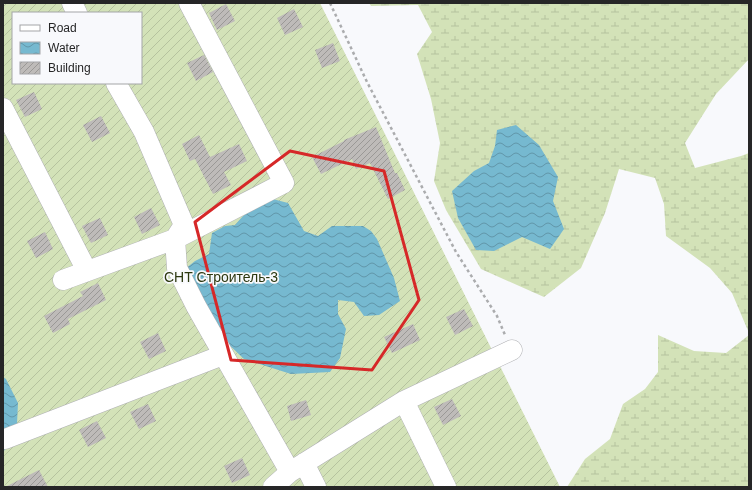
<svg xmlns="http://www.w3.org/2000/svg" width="752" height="490" font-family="Arial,sans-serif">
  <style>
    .wetland { fill: url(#wetland-marsh) }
    .garden { fill: url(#garden-furrows); fill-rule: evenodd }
    .water { fill: url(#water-waves) }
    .building { fill: url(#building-hatch) }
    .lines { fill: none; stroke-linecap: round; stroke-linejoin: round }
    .minor-casing { stroke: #b0b1b4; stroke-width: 21 }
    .path { stroke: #abacae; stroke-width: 2.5; stroke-dasharray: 3 3; stroke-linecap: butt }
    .minor { stroke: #fff; stroke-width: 20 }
    .marked { fill: none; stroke: #d62828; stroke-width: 3; stroke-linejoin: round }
    .labels { text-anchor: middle; stroke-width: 3.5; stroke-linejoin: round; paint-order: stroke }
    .park-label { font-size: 14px; fill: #2c3810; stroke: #f8f9fc }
  </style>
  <defs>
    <pattern id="wetland-marsh" width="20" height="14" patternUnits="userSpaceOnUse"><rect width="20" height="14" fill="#d3e2b8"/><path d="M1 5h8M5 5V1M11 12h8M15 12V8" fill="none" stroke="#b5c29e"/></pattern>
    <pattern id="garden-furrows" width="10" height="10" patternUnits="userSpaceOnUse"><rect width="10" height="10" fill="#d3e2b8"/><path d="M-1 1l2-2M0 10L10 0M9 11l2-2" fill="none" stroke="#b5c29e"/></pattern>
    <pattern id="water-waves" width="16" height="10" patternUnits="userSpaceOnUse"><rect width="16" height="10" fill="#76b9d0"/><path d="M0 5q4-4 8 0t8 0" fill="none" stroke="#6196a9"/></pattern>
    <pattern id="building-hatch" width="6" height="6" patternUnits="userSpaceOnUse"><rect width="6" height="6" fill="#bebbb9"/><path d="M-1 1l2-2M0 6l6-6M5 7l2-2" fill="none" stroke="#9a9896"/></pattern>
  </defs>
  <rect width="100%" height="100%" fill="#f8f9fc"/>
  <path class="wetland" d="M369 3H749V59L716 94 685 143 695 168 741 156 749 153V333L732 293 710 268 666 236 664 204 655 178 619 169 605 213 581 268 544 297 481 269 446 210 434 181 440 143 431 99 417 54 432 32 418 5 371 6Z
    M658 335 694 351 726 353 749 335V487H567L585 459 610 439 623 404 645 389 658 372Z"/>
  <path class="garden" d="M3 3H320L560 487H3ZM13 13H141V83H13Z"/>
  <path class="water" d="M516 125 539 145 558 177 553 201 564 229 550 249 522 237 494 251 476 250 458 218 452 191 474 171 489 163 495 146 497 130Z
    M269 198 288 203 304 231 318 236 332 226H363L371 231 377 239 394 278 400 301 379 315 364 316 354 302 338 300V314L346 329 340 358 330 372 291 374 244 359 223 339 185 269 195 261 209 254 212 233 225 226 235 225 243 216Z
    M3 377 6 379 18 403 17 424 4 451H3Z"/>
  <path class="building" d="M226 4 235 21 217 30 209 13Z
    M294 9 303 27 285 35 277 18Z
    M333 43 340 61 322 68 315 50Z
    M204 55 213 72 196 81 187 63Z
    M34 92 42 109 25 117 16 100Z
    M101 116 110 133 92 142 83 125Z
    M376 127 395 173H397L405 190 388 199 370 163 356 169 352 159 321 174 312 157 344 141V140Z
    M199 135 210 157 239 144 247 161 224 172 231 185 213 194 195 159 190 161 182 144Z
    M151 208 160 225 142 234 134 217Z
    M100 218 108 235 91 243 82 226Z
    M45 232 53 249 36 258 27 241Z
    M98 283 106 300 68 319 70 324 53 333 44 316 83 296 80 292Z
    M464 309 473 326 455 335 446 317Z
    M413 324 420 340 392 353 384 337Z
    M158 333 166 351 149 359 140 342Z
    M452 399 461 416 443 425 434 407Z
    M306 400 311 415 291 421 287 406Z
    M148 404 156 421 139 429 130 412Z
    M97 421 106 438 88 447 79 430Z
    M242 458 250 475 232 483 224 466Z
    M39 470 48 487H5Z"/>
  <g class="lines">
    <g class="minor-casing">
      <path id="minor" d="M72 3 77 13
        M116 83 144 132 184 225 175 239 177 268 196 306 290 472
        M3 108 87 271
        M63 280 175 239 284 183 189 3
        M404 401 446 487
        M5 439 223 355
        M304 463 316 487
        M273 487 290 472 404 401 512 350"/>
    </g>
    <path class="path" d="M330 3 367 82 456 252 497 316 505 335"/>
    <use href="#minor" class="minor"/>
  </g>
  <path class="marked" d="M290 151 384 171 419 300 372 370 231 360 195 222Z"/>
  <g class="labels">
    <g class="park-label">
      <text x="221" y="282">СНТ Строитель-3</text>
    </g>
  </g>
  <rect width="752" height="490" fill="none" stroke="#262627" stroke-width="8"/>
  <rect x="12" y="12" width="130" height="72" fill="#f8f9fc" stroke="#a4a5a7"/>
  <rect x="20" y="25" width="20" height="6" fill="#ffffff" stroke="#a4a5a7"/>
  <text x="48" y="32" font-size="12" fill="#262627">Road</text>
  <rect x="20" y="42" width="20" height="12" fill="url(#water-waves)" stroke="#a4a5a7"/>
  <text x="48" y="52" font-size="12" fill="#262627">Water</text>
  <rect x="20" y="62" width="20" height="12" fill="url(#building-hatch)" stroke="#a4a5a7"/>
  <text x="48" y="72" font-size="12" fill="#262627">Building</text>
</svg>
